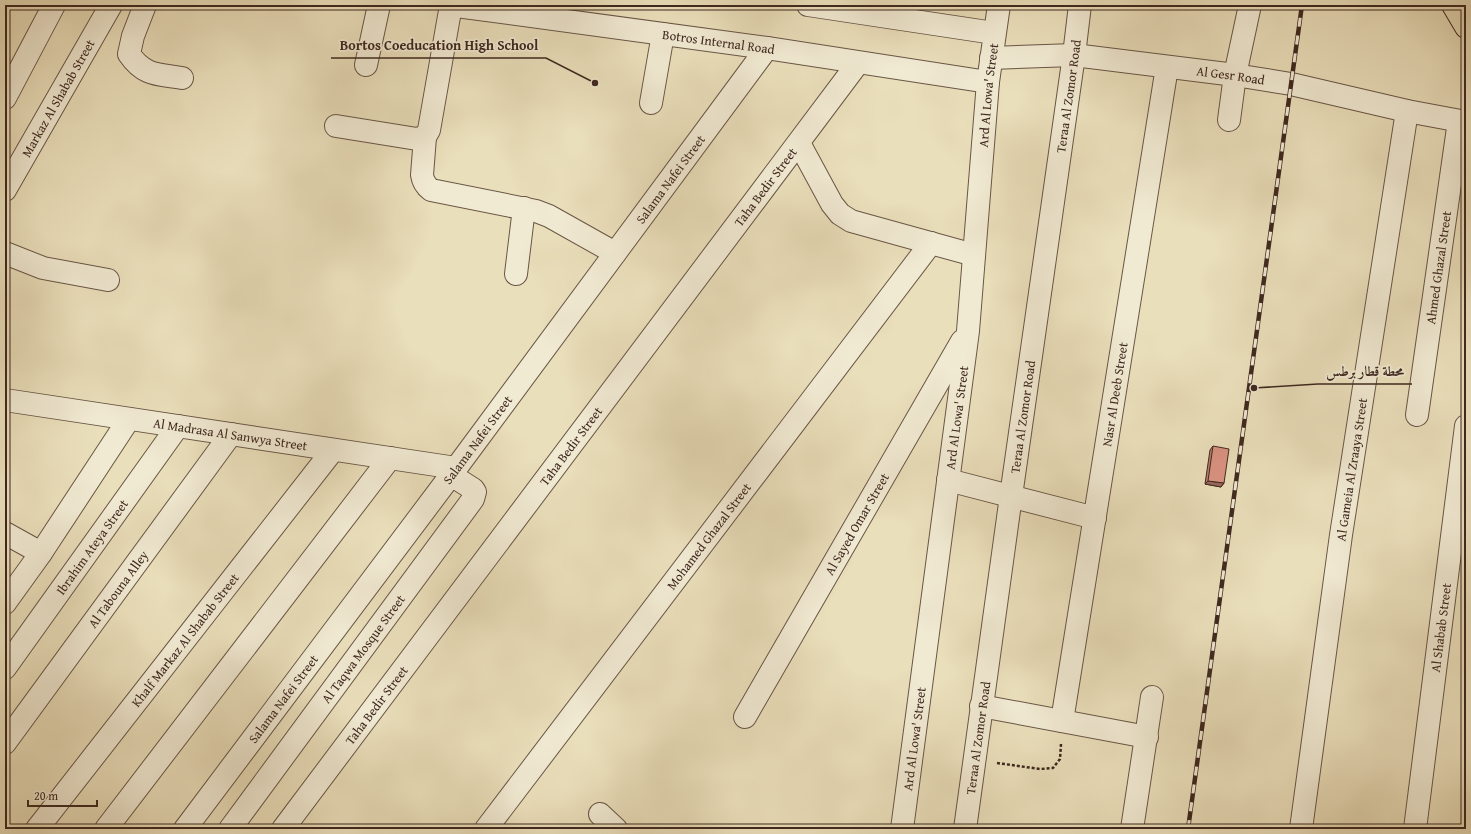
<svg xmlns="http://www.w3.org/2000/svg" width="1471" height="834" font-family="'Gentium Book Plus',Amiri,serif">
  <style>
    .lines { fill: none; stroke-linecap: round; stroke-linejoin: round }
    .minor-casing { stroke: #695646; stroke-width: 24 }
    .major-casing { stroke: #3e281f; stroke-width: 24 }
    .path { stroke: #3e281f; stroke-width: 2.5; stroke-dasharray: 3 2; stroke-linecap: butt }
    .minor { stroke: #f1ead3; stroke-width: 22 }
    .major { stroke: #eadfbb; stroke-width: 22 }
    .rail-casing { stroke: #3e281f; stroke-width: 4.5 }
    .rail { stroke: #f1ead3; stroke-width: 3; stroke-dasharray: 9; stroke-linecap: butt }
    .wall { fill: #bc7e71; stroke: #3e281f }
    .shaded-wall { fill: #99675c; stroke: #3e281f }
    .building { fill: #db9383; stroke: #3e281f }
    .labels { text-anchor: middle; stroke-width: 3.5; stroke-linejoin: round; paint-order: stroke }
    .street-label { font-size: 13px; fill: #3e281f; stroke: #f1ead3 }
    .leader { fill: none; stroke: #3e281f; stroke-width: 1.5 }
    .callout-dot { fill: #3e281f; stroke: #f1ead3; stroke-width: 1.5 }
    .callout-label { font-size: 14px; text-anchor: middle; font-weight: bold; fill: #3e281f; stroke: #f1ead3; stroke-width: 3.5; stroke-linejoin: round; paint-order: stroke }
  </style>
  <rect width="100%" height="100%" fill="#eadfbb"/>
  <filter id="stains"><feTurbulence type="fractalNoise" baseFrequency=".005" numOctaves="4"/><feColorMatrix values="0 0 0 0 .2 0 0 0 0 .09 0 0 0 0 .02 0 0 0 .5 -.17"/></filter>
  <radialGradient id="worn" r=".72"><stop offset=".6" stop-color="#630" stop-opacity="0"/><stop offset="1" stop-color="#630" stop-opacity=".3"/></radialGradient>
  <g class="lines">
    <g class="minor-casing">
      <g id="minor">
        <path d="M145 5 133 36 129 54C144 76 158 74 182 78"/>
        <path id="s1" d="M449 5 767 48 988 82"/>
        <path d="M808 5 994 33"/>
        <path id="s2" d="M991 58 1074 55 1235 75 1291 84 1407 111 1466 122"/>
        <path d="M366 65 379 5"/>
        <path d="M5 98 54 5"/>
        <path d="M651 103 663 34"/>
        <path d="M1229 120 1235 75 1250 5"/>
        <path d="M336 126 417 139 425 137 429 130 451 5"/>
        <path d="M425 137 422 175C423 182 426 186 431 190L536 211 549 216 615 253"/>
        <path d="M799 143 832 204 840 214 851 221 974 255"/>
        <path id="s3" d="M5 190 111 5"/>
        <path d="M5 253 43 268 108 280"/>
        <path d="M516 274 524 208"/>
        <path id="s4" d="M5 400 456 468"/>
        <path id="s5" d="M1417 415 1459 121"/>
        <path d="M948 480 1095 518"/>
        <path d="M5 533 41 553"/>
        <path d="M5 603 41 553 129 419"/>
        <path id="s6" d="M5 668 178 426"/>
        <path d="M981 706 1147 737"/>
        <path id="s7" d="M745 717 962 341"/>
        <path id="s8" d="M1062 721 1167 67"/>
        <path id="s9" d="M5 743 231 434"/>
        <path d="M600 814 616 829"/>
        <path id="s10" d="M37 829 333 450"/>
        <path d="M106 829 390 458"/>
        <path id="s11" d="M185 829 451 475 767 48"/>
        <path id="s12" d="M230 829 473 499 475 492 473 489 451 475"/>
        <path id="s13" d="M283 829 858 63"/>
        <path id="s14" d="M486 829 931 243"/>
        <path id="s15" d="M902 829 968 331 988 82 999 5"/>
        <path id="s16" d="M965 829 1011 496 1074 55 1080 5"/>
        <path d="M1132 829 1152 697"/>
        <path id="s17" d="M1301 829 1341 535 1407 111"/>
        <path id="s18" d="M1415 829 1466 426"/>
      </g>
    </g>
    <g class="major-casing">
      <path id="major" d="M1453 5 1466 27"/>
    </g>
    <path class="path" d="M997 763 1040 769 1053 768 1060 759 1061 744"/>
    <use href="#minor" class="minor"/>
    <use href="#major" class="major"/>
    <g class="rail-casing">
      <path id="rail" d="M1188 829 1302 5"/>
    </g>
    <use href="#rail" class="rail"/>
  </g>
  <path class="wall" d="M1213 446 1224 483 1221 487 1205 484 1210 450Z"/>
  <path class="shaded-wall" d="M1208 481 1224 483 1221 487 1205 484Z"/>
  <path class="building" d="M1213 446 1229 449 1224 483 1208 481Z"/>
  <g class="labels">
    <g class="street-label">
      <text dy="5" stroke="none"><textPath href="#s1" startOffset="272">Botros Internal Road</textPath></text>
      <text dy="5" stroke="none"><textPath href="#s2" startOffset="241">Al Gesr Road</textPath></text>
      <text dy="5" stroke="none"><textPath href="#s15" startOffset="739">Ard Al Lowa' Street</textPath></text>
      <text dy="5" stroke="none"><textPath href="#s16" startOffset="740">Teraa Al Zomor Road</textPath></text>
      <text dy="5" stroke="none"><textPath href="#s3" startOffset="106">Markaz Al Shabab Street</textPath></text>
      <text dy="5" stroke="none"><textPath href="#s11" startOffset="811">Salama Nafei Street</textPath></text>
      <text dy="5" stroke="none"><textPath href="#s13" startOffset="803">Taha Bedir Street</textPath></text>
      <text dy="5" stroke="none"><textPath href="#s5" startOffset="149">Ahmed Ghazal Street</textPath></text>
      <text dy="5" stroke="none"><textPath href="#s8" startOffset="331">Nasr Al Deeb Street</textPath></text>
      <text dy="5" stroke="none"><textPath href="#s16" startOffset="416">Teraa Al Zomor Road</textPath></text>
      <text dy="5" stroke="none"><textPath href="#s15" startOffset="415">Ard Al Lowa' Street</textPath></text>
      <text dy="5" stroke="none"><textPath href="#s4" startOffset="228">Al Madrasa Al Sanwya Street</textPath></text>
      <text dy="5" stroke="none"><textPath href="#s11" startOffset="487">Salama Nafei Street</textPath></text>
      <text dy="5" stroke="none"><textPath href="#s13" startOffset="479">Taha Bedir Street</textPath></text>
      <text dy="5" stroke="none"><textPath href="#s17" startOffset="363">Al Gameia Al Zraaya Street</textPath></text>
      <text dy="5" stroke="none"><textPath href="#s7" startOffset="223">Al Sayed Omar Street</textPath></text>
      <text dy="5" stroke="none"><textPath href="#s14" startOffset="368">Mohamed Ghazal Street</textPath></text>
      <text dy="5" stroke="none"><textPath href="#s6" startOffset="149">Ibrahim Ateya Street</textPath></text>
      <text dy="5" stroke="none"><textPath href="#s9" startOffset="191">Al Tabouna Alley</textPath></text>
      <text dy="5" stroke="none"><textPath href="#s18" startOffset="203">Al Shabab Street</textPath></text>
      <text dy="5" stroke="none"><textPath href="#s10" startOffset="240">Khalf Markaz Al Shabab Street</textPath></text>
      <text dy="5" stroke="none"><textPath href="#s12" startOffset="224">Al Taqwa Mosque Street</textPath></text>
      <text dy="5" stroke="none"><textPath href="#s11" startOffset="163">Salama Nafei Street</textPath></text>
      <text dy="5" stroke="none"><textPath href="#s13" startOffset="155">Taha Bedir Street</textPath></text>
      <text dy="5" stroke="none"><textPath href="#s16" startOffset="92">Teraa Al Zomor Road</textPath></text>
      <text dy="5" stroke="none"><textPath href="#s15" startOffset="91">Ard Al Lowa' Street</textPath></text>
    </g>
  </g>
  <path class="leader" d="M595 83L546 58H331M1254 388L1318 384H1412"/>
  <g class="callout-dot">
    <circle cx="595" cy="83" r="4"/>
    <circle cx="1254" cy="388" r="4"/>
  </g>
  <g class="callout-label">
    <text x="439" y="50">Bortos Coeducation High School</text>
    <text x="1365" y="376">محطة قطار برطس</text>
  </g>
  <rect width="1471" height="834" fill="none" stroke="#eadfbb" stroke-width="20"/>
  <rect x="6" y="6" width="1459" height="822" fill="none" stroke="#3e281f" stroke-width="2"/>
  <rect x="10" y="10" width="1451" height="814" fill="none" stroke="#3e281f"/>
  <path d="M28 800v6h69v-6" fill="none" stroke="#3e281f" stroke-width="2"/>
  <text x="34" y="800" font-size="12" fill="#3e281f" stroke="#f1ead3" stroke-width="3" paint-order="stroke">20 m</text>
  <rect width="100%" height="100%" filter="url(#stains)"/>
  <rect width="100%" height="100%" fill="url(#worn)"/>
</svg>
